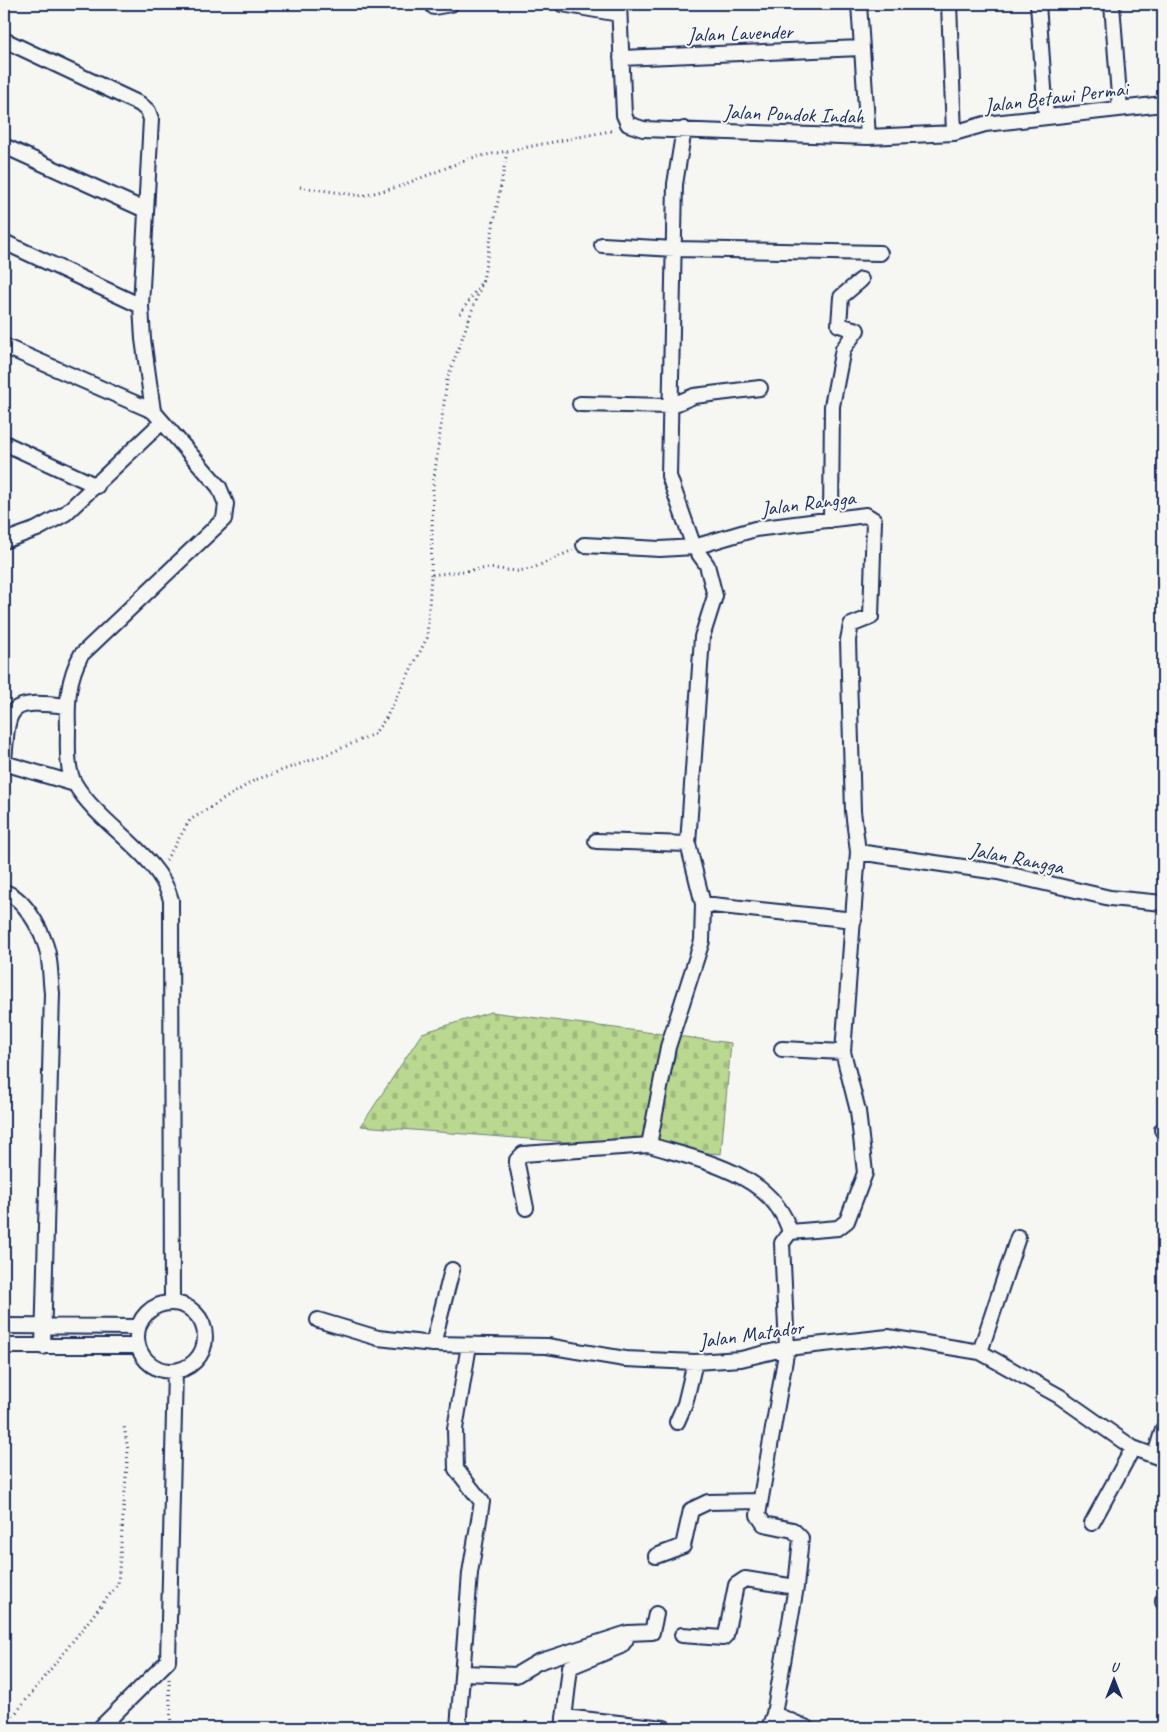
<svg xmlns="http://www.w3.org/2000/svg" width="1167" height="1732" font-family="Caveat,sans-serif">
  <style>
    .cemetery { fill: url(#cemetery-stones); stroke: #6b8477 }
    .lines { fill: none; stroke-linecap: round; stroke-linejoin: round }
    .street-casing { stroke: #1b2f5e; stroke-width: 18 }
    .path { stroke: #1b2f5e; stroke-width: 3; stroke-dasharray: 1 4; stroke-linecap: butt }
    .street { stroke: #f6f6f2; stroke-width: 14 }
    .labels { text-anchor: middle; stroke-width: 4; stroke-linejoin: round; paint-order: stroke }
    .street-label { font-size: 21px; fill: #1b2f5e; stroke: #f6f6f2 }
  </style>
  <defs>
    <pattern id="cemetery-stones" width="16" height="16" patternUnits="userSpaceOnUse" patternTransform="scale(1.25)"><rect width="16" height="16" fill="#bbd890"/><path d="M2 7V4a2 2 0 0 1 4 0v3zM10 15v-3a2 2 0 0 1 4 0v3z" fill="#a0ba7f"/></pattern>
  </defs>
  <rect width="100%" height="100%" fill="#f6f6f2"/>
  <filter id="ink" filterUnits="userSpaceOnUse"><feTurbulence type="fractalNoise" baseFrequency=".02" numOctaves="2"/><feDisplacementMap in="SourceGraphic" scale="10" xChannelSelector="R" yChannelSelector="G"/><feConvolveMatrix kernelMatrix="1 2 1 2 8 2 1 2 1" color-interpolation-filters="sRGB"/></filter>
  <g filter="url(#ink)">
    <path class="cemetery" d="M491 1012 731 1043 721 1154 361 1126 422 1033Z"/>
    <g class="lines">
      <g class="street-casing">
        <path id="street" d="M562 4 619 14
          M619 4 624 115 628 124 643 129 868 137 954 133 985 124 1163 104
          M859 4 868 137
          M949 4 954 133
          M1038 4 1046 116
          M1112 4 1120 109
          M434 7 451 4
          M4 40 140 104 148 111 151 119 141 306 143 339 153 411 219 487 226 504 224 519 81 655C68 679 67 701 68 728 68 745 66 770 75 784 100 826 159 854 171 900L172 1303
          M621 58 861 48
          M684 129 675 184 669 476 694 547 755 529 866 515 874 520 871 617 851 625 848 640 853 811 858 852 998 872 1110 898 1163 903
          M4 146 145 210
          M4 242 141 306
          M602 245 675 249 880 253
          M4 346 153 411
          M580 404 670 406 694 396 760 388
          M4 443 97 486
          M831 520 832 406 843 349 857 330 839 325 841 297 861 280
          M4 541 37 529 66 513 161 423
          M584 545 660 549 694 547 707 565 715 596 702 637 688 844 703 904 702 941 668 1047 649 1145C699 1160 773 1173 790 1232
          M4 763C8 706 6 699 67 706
          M4 763 75 784
          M596 841 688 844
          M4 892C24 897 40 928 46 946 51 960 50 978 52 993L43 1347
          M703 904 854 920
          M782 1049 843 1052
          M1162 1130H1163
          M526 1208 517 1164V1160L523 1154 649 1145
          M137 1337a34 34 0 1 1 68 0a34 34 0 1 1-68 0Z
          M318 1320 378 1338 433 1344 547 1346 625 1359 695 1362 741 1359 787 1348 888 1337 980 1352 1059 1396 1133 1448 1163 1459
          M4 1326 138 1327
          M433 1344 452 1270
          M4 1346H138
          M980 1352 1018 1237
          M677 1422 685 1404 695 1362
          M1155 1455 1163 1429
          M1092 1523 1133 1448
          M656 1556 683 1546 691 1510 708 1502 759 1501
          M1163 1602V1600
          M682 1635 723 1638 726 1635 736 1585 745 1579 796 1587
          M463 1673 516 1675 538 1662 628 1633
          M774 1714 807 1728
          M564 1717 664 1728
          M100 1728 168 1661 175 1371
          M458 1728 470 1573 482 1502 456 1469 455 1429 469 1345
          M563 1728 570 1667 621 1646 625 1641 628 1633 652 1632 656 1614
          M769 1728 774 1714 796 1587 801 1538 793 1530 764 1524 758 1515 787 1348 782 1243 790 1232 838 1228 847 1221 865 1173 858 1111 843 1052 858 852"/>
      </g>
      <path class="path" d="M300 187 362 196 398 187 471 158 615 130
        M460 314 483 280 507 152
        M431 575 433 486 447 380 483 280
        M166 860 190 820 255 780 328 754 374 734 386 718 427 638 431 575 489 568 517 571 531 569 573 550
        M169 1679 171 1728
        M4 1728 118 1584 128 1450 124 1426"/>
      <use href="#street" class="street"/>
    </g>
  </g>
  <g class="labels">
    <g class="street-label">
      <text transform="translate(740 33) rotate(-2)" y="7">Jalan Lavender</text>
      <text transform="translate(1056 97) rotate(-7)" y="7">Jalan Betawi Permai</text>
      <text transform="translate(794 114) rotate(2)" y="7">Jalan Pondok Indah</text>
      <text transform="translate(808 503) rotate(-7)" y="7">Jalan Rangga</text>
      <text transform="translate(1017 858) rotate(11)" y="7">Jalan Rangga</text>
      <text transform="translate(751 1334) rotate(-8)" y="7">Jalan Matador</text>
    </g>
  </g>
  <rect width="1167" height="1732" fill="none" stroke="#f6f6f2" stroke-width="20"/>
  <rect x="10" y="10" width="1147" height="1712" fill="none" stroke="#1b2f5e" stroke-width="2" filter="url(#ink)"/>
  <g transform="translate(1114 1680)" stroke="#f6f6f2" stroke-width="4" paint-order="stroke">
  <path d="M0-4L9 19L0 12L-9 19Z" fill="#1b2f5e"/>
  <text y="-8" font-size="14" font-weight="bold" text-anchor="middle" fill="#1b2f5e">U</text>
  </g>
</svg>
